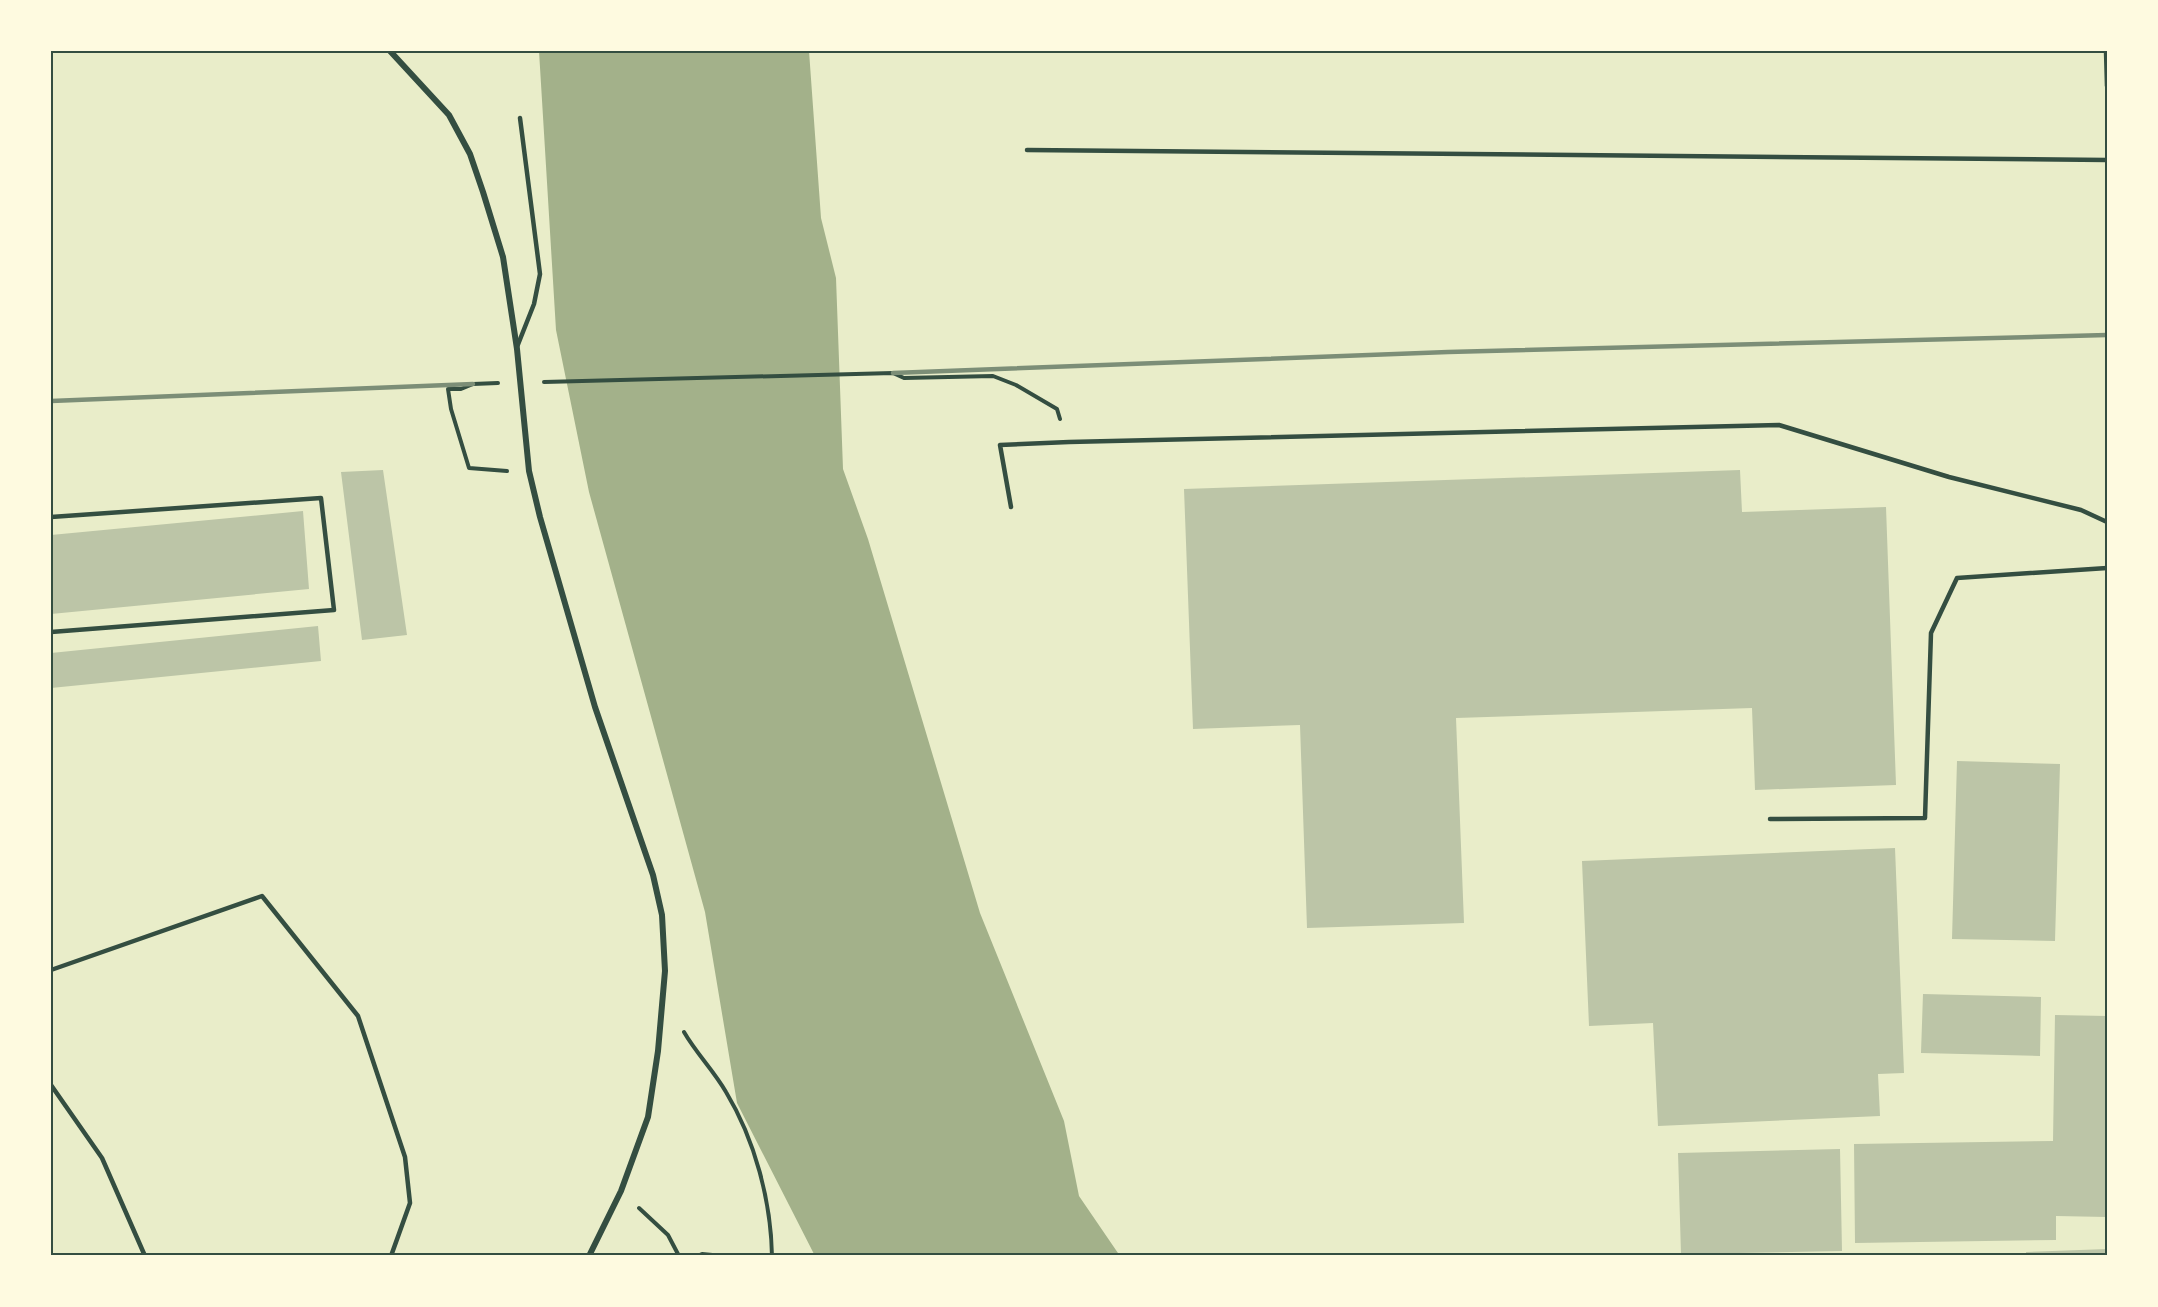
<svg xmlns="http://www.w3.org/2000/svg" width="2158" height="1307" font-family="'Source Sans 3',sans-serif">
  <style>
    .water { fill: #a3b18a }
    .building { fill: #bcc5a7 }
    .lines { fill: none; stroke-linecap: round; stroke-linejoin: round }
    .path { stroke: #344e41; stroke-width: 4 }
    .service { stroke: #344e41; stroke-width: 4.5 }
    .minor { stroke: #344e41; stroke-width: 6 }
    .rail { stroke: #7c8e77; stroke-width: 4.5 }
    .neatline { fill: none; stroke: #344e41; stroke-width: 2 }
  </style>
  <rect width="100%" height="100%" fill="#e9edc9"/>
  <path class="water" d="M539 51H809L821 218 836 278 843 469 868 539 980 913 1064 1121 1079 1196 1120 1256H815L737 1103 705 912 589 492 556 330Z"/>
  <path class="building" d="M383 470 407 635 362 640 341 472Z
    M1740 470 1742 512 1886 507 1896 785 1755 790 1752 708 1456 718 1464 923 1307 928 1300 725 1193 729 1184 489Z
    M303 511 309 589 51 614V535Z
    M318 626 321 661 51 688V653Z
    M1957 761 2060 764 2055 941 1952 939Z
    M1895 848 1904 1073 1878 1074 1880 1116 1658 1126 1653 1023 1589 1026 1582 861Z
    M1923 994 2041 997 2040 1056 1921 1053Z
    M2055 1015 2107 1016V1217L2056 1216V1240L1855 1243 1854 1144 2053 1141Z
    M1840 1149 1842 1251 1681 1254 1678 1153Z
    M2107 1249V1256H2026V1252Z"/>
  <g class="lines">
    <path class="path" d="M544 382 893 373 904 378 993 376 1016 385 1057 409 1060 419
      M498 383 473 384 461 389H448L451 409 469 468 507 471
      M684 1032C696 1053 714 1071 726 1092 755 1140 771 1201 772 1256
      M639 1208 668 1235 679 1256
      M697 1256 702 1254 723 1256"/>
    <path class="service" d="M2106 51 2107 86
      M1027 150 2107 160
      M517 347 534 304 540 274 520 118
      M1011 507 1000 445 1069 442 1779 425 1949 477 2081 510 2107 522
      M51 517 321 498 334 610 51 632
      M1770 819 1925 818 1931 633 1957 578 2107 568
      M51 970 262 896 358 1016 405 1157 410 1203 391 1256
      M51 1085 102 1158 145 1256"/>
    <path class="minor" d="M390 51 449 115 470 154 483 192 503 257 517 349 529 471 540 517 595 707 653 875 662 915 665 971 658 1051 648 1117 621 1191 589 1256"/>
    <path class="rail" d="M893 373 1448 352 2107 335
      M51 401 473 384"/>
  </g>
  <rect width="2158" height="1307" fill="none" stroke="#fefae0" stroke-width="105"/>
  <rect x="52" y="52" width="2054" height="1202" class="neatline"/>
</svg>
